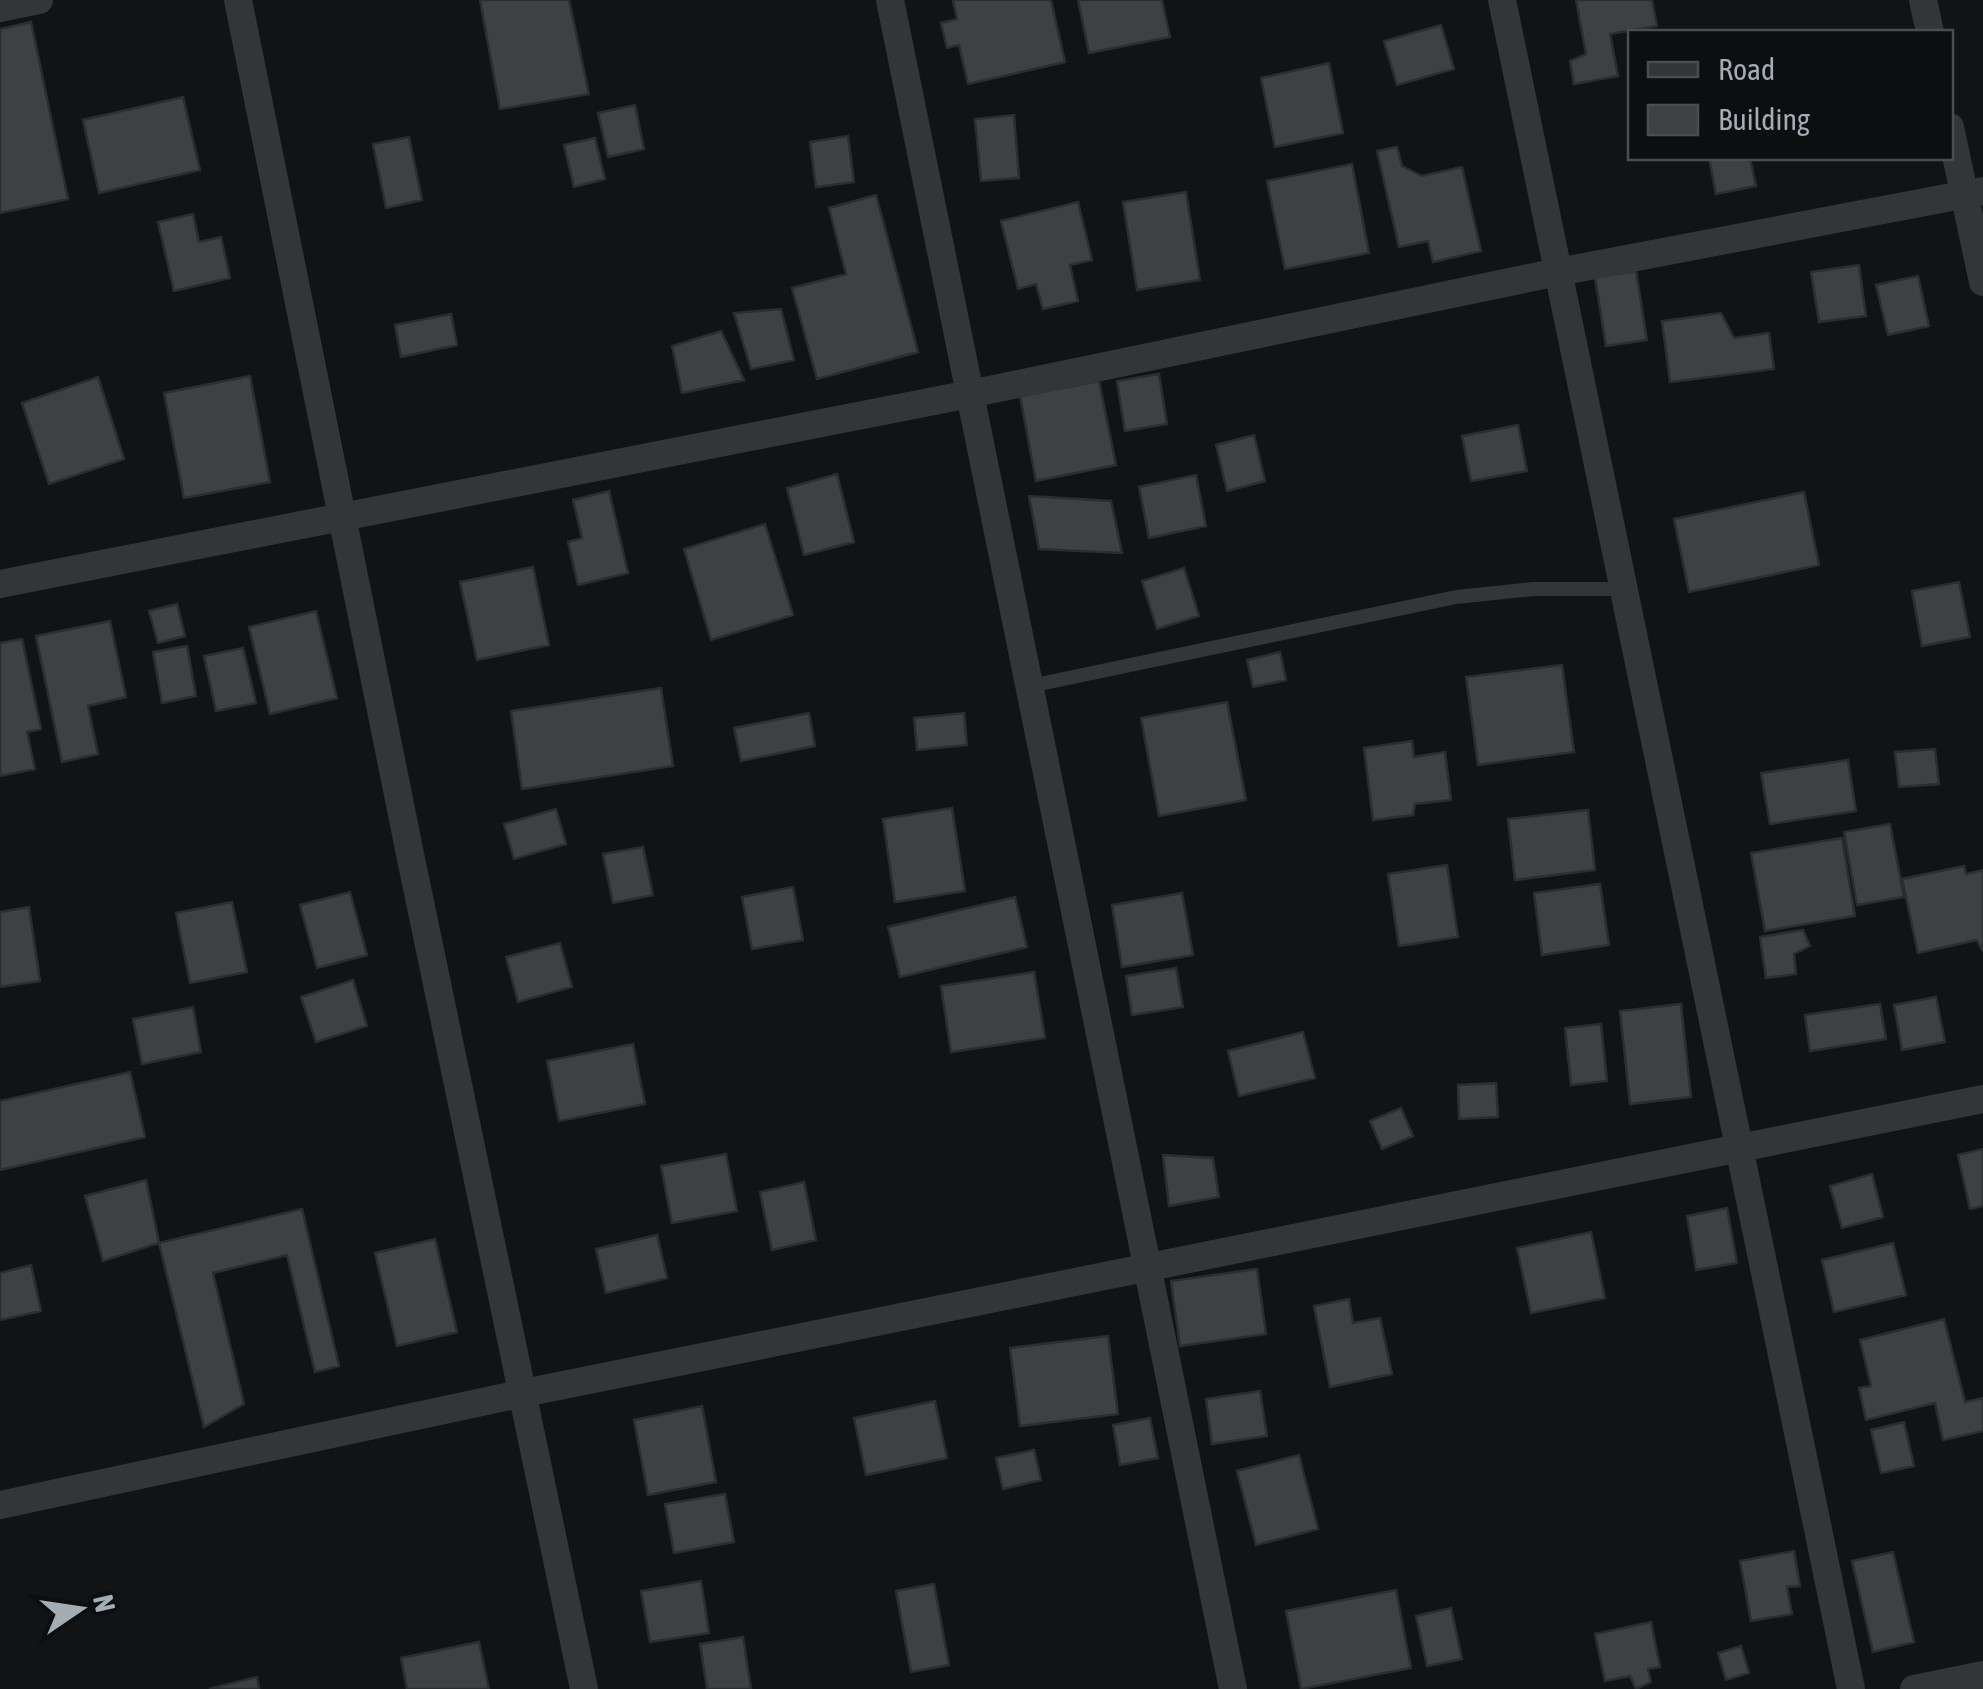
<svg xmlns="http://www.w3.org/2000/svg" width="1983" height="1689" font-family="'Asap Condensed',sans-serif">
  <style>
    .building { fill: #3e4144; stroke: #2c2d30; stroke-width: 2.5 }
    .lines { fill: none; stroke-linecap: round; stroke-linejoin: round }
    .lane { stroke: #333539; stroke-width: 14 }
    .street { stroke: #333539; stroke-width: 28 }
  </style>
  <rect width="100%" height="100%" fill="#121314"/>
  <path class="building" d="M480 0H569L589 94 500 109Z
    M953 0H1051L1065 62 968 84 959 45 947 48 941 23 957 19Z
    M1078 0H1162L1170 37 1089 53Z
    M1576 0H1652L1657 26 1610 34 1618 76 1574 84 1570 61 1586 54Z
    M31 22 68 199 0 213V29Z
    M1441 25 1454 69 1397 85 1384 41Z
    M1329 63 1343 133 1275 147 1261 78Z
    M183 97 200 170 99 193 83 120Z
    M635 105 644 149 608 157 598 113Z
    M1014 115 1019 178 981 181 975 119Z
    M848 136 854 182 816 187 810 142Z
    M409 137 422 200 386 208 373 144Z
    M595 138 605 179 574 187 564 145Z
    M1397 147 1402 166 1422 176 1462 167 1481 251 1433 262 1428 241 1399 247 1377 151Z
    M1709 158H1750L1756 186 1716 194Z
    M1352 164 1369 253 1285 269 1267 181Z
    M1186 192 1200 280 1137 290 1123 202Z
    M876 195 918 352 817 379 792 288 846 274 829 208Z
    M1078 202 1092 260 1070 265 1078 301 1043 309 1036 284 1018 289 1001 221Z
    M193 214 199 242 221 237 230 278 174 291 158 222Z
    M1859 265 1866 316 1819 322 1811 272Z
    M1636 271 1647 340 1606 346 1595 277Z
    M1918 276 1929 326 1888 335 1876 285Z
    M781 309 794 360 751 369 734 313Z
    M1721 313 1734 338 1769 333 1774 369 1670 382 1662 321Z
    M451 314 457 345 401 357 395 325Z
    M721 331 744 380 682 393 672 346Z
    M1159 374 1167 424 1125 431 1117 381Z
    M250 376 270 482 184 498 164 393Z
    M98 377 124 459 49 484 22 403Z
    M1099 381 1116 465 1036 481 1020 396Z
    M1518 425 1527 471 1471 481 1462 436Z
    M1254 435 1265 481 1227 491 1216 445Z
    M837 474 854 542 804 555 787 488Z
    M1196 475 1206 526 1149 538 1139 487Z
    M609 491 628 573 578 585 568 542 582 538 573 500Z
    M1804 492 1819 565 1689 592 1674 519Z
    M1029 496 1111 501 1122 553 1039 549Z
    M765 524 793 615 711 640 684 549Z
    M533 567 549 645 477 660 460 582Z
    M1184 568 1199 616 1157 629 1142 581Z
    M1959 582 1970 637 1922 646 1912 591Z
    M177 604 185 636 158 643 149 611Z
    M316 611 337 698 270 714 249 627Z
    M110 621 126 697 88 706 98 754 62 762 36 636Z
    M22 639 41 729 27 732 35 769 0 776V643Z
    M187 646 196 696 162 703 153 652Z
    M243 648 256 703 216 711 204 656Z
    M1280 652 1286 680 1253 687 1247 660Z
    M1562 665 1574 752 1478 765 1466 677Z
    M661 688 673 766 522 789 511 711Z
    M1227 702 1246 800 1159 816 1141 718Z
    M809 713 815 746 741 761 734 728Z
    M964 713 967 745 917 750 914 718Z
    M1412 741 1414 757 1445 752 1451 800 1415 804 1413 815 1373 820 1364 748Z
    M1935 749 1939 784 1899 787 1895 752Z
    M1848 760 1856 811 1770 824 1761 773Z
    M952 808 965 891 895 902 883 819Z
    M556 809 566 844 514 859 504 824Z
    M1588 810 1595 870 1515 880 1508 819Z
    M1890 824 1904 897 1857 905 1844 832Z
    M1842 838 1855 916 1765 931 1751 853Z
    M643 847 653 895 613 903 603 854Z
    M1447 865 1458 937 1399 946 1388 874Z
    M1964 866 1966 874 1983 870V952L1977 940 1918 953 1902 879Z
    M1600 884 1609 945 1542 955 1534 893Z
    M793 887 803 940 752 949 742 897Z
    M350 892 367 955 317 968 300 905Z
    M1182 893 1193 955 1122 967 1112 905Z
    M1015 897 1027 947 900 977 888 927Z
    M232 902 247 972 190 983 176 913Z
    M29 907 40 981 0 987V912Z
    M1803 930 1810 946 1794 954 1796 974 1766 978 1760 937Z
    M560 943 572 987 518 1002 506 957Z
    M1176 968 1183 1007 1132 1015 1126 976Z
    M1034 972 1045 1038 951 1052 941 986Z
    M353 980 367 1026 316 1042 301 997Z
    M1936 997 1945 1042 1902 1050 1894 1005Z
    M1681 1004 1691 1097 1630 1104 1620 1011Z
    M1880 1004 1886 1039 1810 1051 1805 1015Z
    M193 1007 201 1052 142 1064 133 1019Z
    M1601 1024 1607 1081 1571 1085 1565 1028Z
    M1303 1032 1315 1078 1239 1096 1228 1051Z
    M633 1044 645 1104 559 1121 547 1061Z
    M130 1072 145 1137 0 1170V1101Z
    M1496 1083 1498 1117 1459 1119 1458 1085Z
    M1401 1108 1413 1136 1382 1149 1370 1121Z
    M1983 1149V1206L1970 1209 1958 1155Z
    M726 1154 737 1211 672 1223 661 1166Z
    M1163 1155 1213 1158 1219 1197 1169 1206Z
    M1872 1174 1883 1217 1842 1228 1830 1186Z
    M146 1180 159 1243 103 1261 85 1196Z
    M804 1182 816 1240 772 1250 760 1192Z
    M1727 1208 1737 1263 1696 1270 1687 1216Z
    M302 1209 339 1366 315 1372 287 1255 213 1273 244 1404 204 1427 159 1243Z
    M1591 1232 1605 1298 1531 1313 1517 1248Z
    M657 1235 667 1278 606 1293 596 1249Z
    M435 1239 457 1332 397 1346 375 1253Z
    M1893 1243 1906 1295 1834 1312 1822 1260Z
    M31 1265 41 1311 0 1320V1273Z
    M1257 1269 1266 1334 1180 1346 1171 1281Z
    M1349 1299 1353 1323 1380 1318 1392 1374 1330 1387 1314 1306Z
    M1944 1319 1965 1402 1983 1398V1431L1943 1440 1935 1403 1866 1420 1859 1388 1871 1386 1860 1340Z
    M1108 1336 1118 1414 1020 1426 1010 1348Z
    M1260 1391 1267 1436 1212 1444 1206 1399Z
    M935 1401 947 1458 866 1475 854 1418Z
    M702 1406 716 1482 648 1495 634 1420Z
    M1150 1418 1158 1458 1120 1465 1113 1425Z
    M1904 1422 1914 1466 1881 1473 1871 1430Z
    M1034 1450 1041 1480 1003 1489 996 1458Z
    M1299 1455 1318 1529 1256 1545 1237 1471Z
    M725 1494 734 1542 674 1553 665 1504Z
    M1794 1551 1800 1586 1787 1587 1792 1614 1751 1621 1740 1561Z
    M1893 1552 1914 1642 1873 1652 1852 1561Z
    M701 1581 709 1633 650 1642 641 1591Z
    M934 1584 949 1665 911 1672 896 1591Z
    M1396 1590 1411 1668 1301 1689 1286 1611Z
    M1451 1608 1462 1659 1427 1666 1416 1616Z
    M1651 1622 1660 1667 1648 1669 1651 1682 1636 1689 1630 1676 1605 1681 1595 1634Z
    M743 1637 751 1689H707L700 1644Z
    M479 1642 489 1689H407L401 1658Z
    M1741 1646 1749 1673 1726 1680 1718 1653Z
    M257 1677 259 1689H209Z"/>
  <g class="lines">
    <path class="lane" d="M1030 686 1456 597 1534 589H1624"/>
    <path class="street" d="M238 0 411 859 584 1689
      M890 0 1233 1689
      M1502 0 1851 1689
      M1923 0 1930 32
      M0 8 39 0
      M1950 127 1983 282
      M0 584 970 394 1558 272 1983 191
      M0 1505 524 1393 1983 1099
      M1914 1689 1983 1675"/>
  </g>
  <rect x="1628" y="30" width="325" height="130" fill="#0d0e0f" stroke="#494d51" stroke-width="2.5"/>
  <rect x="1648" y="62" width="50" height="15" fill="#333539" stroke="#494d51" stroke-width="2.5"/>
  <text x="1718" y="80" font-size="30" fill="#a4acb4">Road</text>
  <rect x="1648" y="105" width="50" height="30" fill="#3e4144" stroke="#494d51" stroke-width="2.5"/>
  <text x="1718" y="130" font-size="30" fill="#a4acb4">Building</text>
  <g transform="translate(80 1609) rotate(77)" stroke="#0d0e0f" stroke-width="8" paint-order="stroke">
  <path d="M0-8L18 38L0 25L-18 38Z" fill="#a4acb4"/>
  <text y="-15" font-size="28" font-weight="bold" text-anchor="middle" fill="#a4acb4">N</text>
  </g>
</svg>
